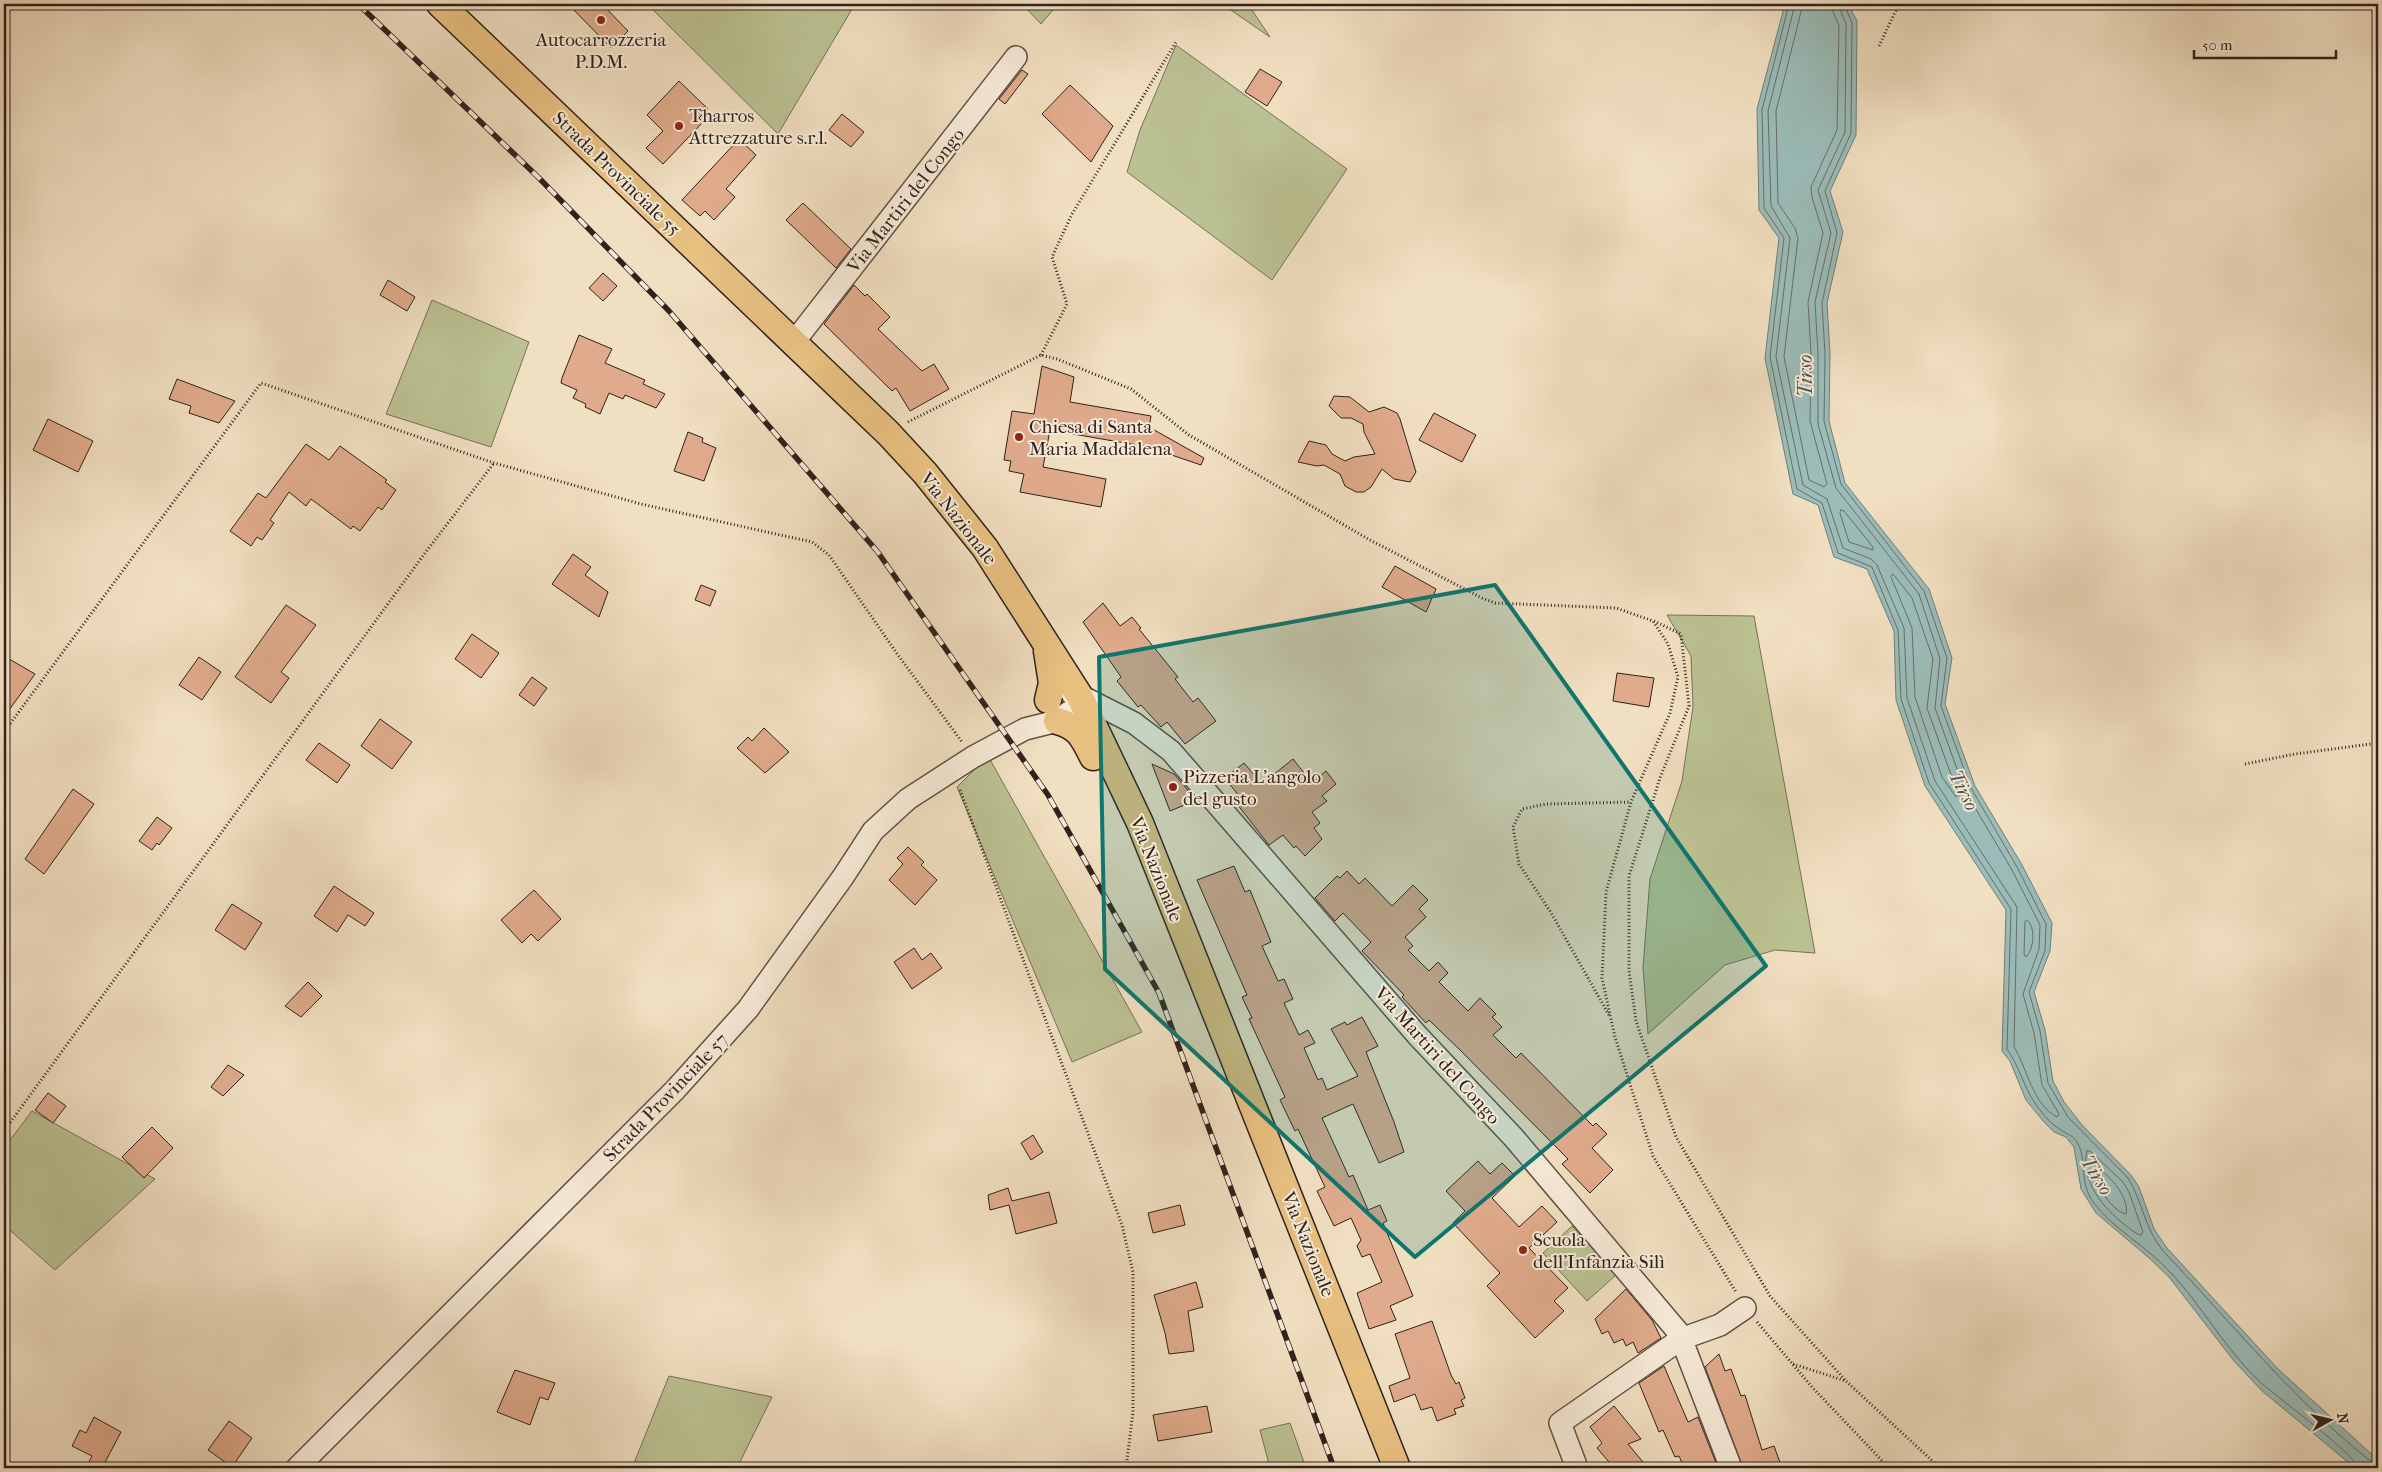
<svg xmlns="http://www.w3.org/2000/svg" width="2382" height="1472" font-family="'IM FELL French Canon',serif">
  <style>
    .green { fill: #bbc192; stroke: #767157 }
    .water { fill: #9bbcb8; stroke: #707e7a }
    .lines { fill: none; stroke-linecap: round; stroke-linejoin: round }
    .shore { stroke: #666e6a; stroke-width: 1 }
    .building { fill: #e0ab8c; stroke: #30211c }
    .minor-casing { stroke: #605045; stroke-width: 24 }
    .major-casing { stroke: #30211c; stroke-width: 29 }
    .path { stroke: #30211c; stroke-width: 3; stroke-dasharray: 1 2.5; stroke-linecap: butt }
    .minor { stroke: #f6ead7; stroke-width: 21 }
    .major { stroke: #e8c080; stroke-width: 26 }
    .rail-casing { stroke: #30211c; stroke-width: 5.5 }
    .rail { stroke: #f6ead7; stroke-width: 4; stroke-dasharray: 11; stroke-linecap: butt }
    .marked { fill: #0f766e; fill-opacity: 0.2; stroke: #0f766e; stroke-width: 4; stroke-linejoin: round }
    .poi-dot { fill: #8f2418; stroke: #f6ead7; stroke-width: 2 }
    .labels { text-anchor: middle; stroke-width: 4; stroke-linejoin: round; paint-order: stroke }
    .poi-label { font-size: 19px; fill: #30211c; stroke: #f6ead7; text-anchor: start }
    .street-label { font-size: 19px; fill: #30211c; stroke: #f6ead7 }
    .water-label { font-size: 20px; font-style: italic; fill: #50504b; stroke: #f6ead7 }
  </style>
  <rect width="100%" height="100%" fill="#f1dfc1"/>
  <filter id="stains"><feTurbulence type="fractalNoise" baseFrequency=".004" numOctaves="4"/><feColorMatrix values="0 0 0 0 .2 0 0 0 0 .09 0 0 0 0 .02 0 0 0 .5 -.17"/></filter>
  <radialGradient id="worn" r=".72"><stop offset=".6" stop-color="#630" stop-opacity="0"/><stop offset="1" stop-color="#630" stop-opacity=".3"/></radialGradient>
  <path class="green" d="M647 4H855L778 134Z
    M1022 4H1058L1041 24Z
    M1222 4H1248L1270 37Z
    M1176 45 1347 169 1272 280 1127 172 1140 130Z
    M432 300 529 342 491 447 386 414Z
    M1667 615 1754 616 1815 953 1775 950 1725 965 1648 1034 1643 967 1650 879 1682 781 1693 707 1691 656Z
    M988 756 1142 1032 1072 1062 957 787Z
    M32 1111 155 1179 55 1270 4 1225V1148Z
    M1572 1226 1617 1274 1587 1301 1543 1253Z
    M669 1376 772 1397 737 1468H632Z
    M1290 1423 1306 1468H1270L1260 1430Z"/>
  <path class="water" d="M1785 4H1848L1857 21 1856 135 1830 191 1843 232 1827 303 1830 354 1829 421 1845 483 1929 589 1952 658 1945 704 1975 786 2022 865 2052 923 2050 951 2034 992 2045 1030 2053 1081 2064 1102 2082 1125 2131 1175 2139 1187 2154 1229 2167 1248 2278 1369 2378 1460V1468H2355L2261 1390 2234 1361 2169 1277 2148 1257 2096 1213 2081 1189 2074 1147 2066 1137 2054 1132 2044 1122 2026 1100 2010 1061 2002 1051 2006 910 1925 786 1896 700 1894 631 1867 569 1834 557 1818 505 1793 494 1765 358 1779 238 1759 210 1757 109Z"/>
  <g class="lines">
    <path class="shore" d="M1789 4 1762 110 1764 208 1784 238 1770 357 1797 489 1822 503 1838 553 1872 567 1898 630 1901 699 1929 783 2011 909 2007 1049C2020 1067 2024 1089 2037 1106 2043 1114 2050 1123 2058 1128 2065 1134 2073 1134 2078 1144 2087 1160 2079 1182 2093 1202 2114 1230 2148 1247 2171 1273 2202 1306 2224 1347 2257 1379 2272 1394 2357 1455 2358 1468
      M1795 4 1768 111 1771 206 1790 238 1776 357 1803 485 1827 499 1843 548 1871 559 1877 565 1904 628 1907 698 1935 781 2017 907 2014 1047C2027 1068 2033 1105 2057 1117L2059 1114 2042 1085 2034 1033 2023 994 2039 949 2040 925 2012 870 1965 791 1935 708 1940 659 1919 594 1836 488 1818 424V354L1815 302 1831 233 1818 190 1845 132 1846 24 1838 4
      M1803 4 1776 111 1778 203 1795 228 1798 238 1784 357 1809 480 1824 487 1827 484 1810 421 1811 354 1808 302 1823 233 1812 197 1811 187 1837 130 1839 26 1830 4
      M1844 4 1852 23 1851 133 1825 191 1837 233 1822 303 1825 354 1824 421 1841 484 1924 591 1947 658 1941 706 1971 788 2017 867 2046 924 2045 951 2029 992 2040 1031 2048 1083 2068 1117 2128 1178C2143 1202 2144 1228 2163 1251 2232 1323 2294 1401 2373 1463L2378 1464
      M1841 510 1844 511 1873 547V550L1849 542 1840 513Z
      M1893 574 1912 598 1933 659 1927 708 1958 794 1956 797 1942 777 1915 697 1912 628 1891 577Z
      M2027 920C2036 927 2034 949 2026 957L2024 954 2025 922Z
      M2087 1151H2090L2123 1182 2129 1192 2143 1232 2141 1235C2136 1234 2130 1229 2125 1225 2103 1208 2080 1180 2087 1151Z
      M2097 1169C2110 1173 2130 1200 2126 1214 2112 1211 2093 1184 2097 1169Z"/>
  </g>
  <path class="building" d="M568 4H602L628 31 611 48Z
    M1260 69 1282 82 1267 106 1245 92Z
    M1022 70 1028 74 1005 104 999 99Z
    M679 81 708 109 699 118 703 122 663 164 646 148 663 131 647 115Z
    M1070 85 1113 126 1091 162 1042 114Z
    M842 114 864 132 851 147 829 130Z
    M739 139 756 155 726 189 735 197 714 220 705 211 700 216 682 200Z
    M803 203 851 249 836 268 786 220Z
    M603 273 617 286 603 301 589 288Z
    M388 280 415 297 407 311 380 295Z
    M854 285 865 296 867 294 890 317 878 329 922 371 934 364 949 389 910 411 896 388 892 391 824 324Z
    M579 335 612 349 605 363 645 380 643 384 665 394 656 408 625 395 623 399 609 393 600 414 585 407 586 404 573 398 577 390 561 383 562 378Z
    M1042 366 1074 377 1070 402 1151 416 1149 427 1204 458 1201 465 1148 447 1050 430 1043 467 1106 479 1101 507 1020 492 1024 474 1009 471 1011 461 1004 460 1012 411 1034 414Z
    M177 379 235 401 219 423 189 413 191 406 169 399Z
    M1334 396 1350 397 1369 412 1384 407 1397 413 1400 419 1416 472 1410 482 1394 479 1382 469 1371 487 1364 492H1356L1345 486 1340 474 1324 465 1317 466 1298 462 1309 441 1326 445 1332 454 1345 461 1354 457 1375 454 1364 432 1363 424 1351 418H1341L1329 406Z
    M1434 413 1476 435 1462 462 1419 440Z
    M48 419 93 441 78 472 33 450Z
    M688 432 703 438 702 442 716 448 704 481 674 471Z
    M306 444 329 460 340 446 387 480 385 482 396 490 382 510 378 507 360 531 353 526 351 529 311 499 306 506 289 492 270 520 274 523 262 540 257 537 251 546 230 531 258 493 266 498Z
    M573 554 591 567 585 575 608 592 599 617 552 584Z
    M1395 566 1436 589 1426 612 1382 587Z
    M701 585 716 591 710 606 695 600Z
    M1103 603 1120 626 1132 617 1141 628 1139 629 1178 677 1175 679 1193 702 1198 698 1216 721 1185 744 1167 722 1161 727 1141 705 1138 707 1117 681 1121 677 1083 622Z
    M286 605 316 625 281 672 289 678 271 703 235 677Z
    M472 634 499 653 481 678 455 659Z
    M4 656 35 674 4 717Z
    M199 657 221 672 202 700 179 685Z
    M1617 673 1654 678 1649 707 1613 701Z
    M532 677 547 688 534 706 519 695Z
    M380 719 412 742 392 769 361 746Z
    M764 728 789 752 765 773 737 748 748 737 752 741Z
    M319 743 350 765 337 783 306 760Z
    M1293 759 1312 783 1326 771 1336 784 1322 796 1327 801 1312 812 1320 823 1314 828 1322 839 1305 856 1296 846 1294 848 1283 835 1269 845 1237 804 1242 800 1225 778 1244 763 1262 784Z
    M1152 764 1174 774 1187 789 1192 802 1170 811Z
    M73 789 94 804 44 874 25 859Z
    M157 817 172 828 159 845 157 843 152 850 139 841Z
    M908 847 924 862 921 865 937 880 915 905 889 880 903 864 897 858Z
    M1234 866 1245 892 1250 890 1271 942 1262 946 1278 981 1284 979 1293 999 1284 1003 1299 1035 1308 1030 1315 1043 1304 1048 1318 1080 1322 1078 1327 1090 1358 1076 1331 1029 1345 1022 1347 1025 1362 1017 1378 1046 1366 1052 1394 1122 1404 1152 1379 1163 1353 1104 1322 1118 1349 1177 1353 1175 1368 1210 1380 1205 1387 1221 1383 1223 1413 1296 1390 1306 1396 1320 1369 1329 1357 1293 1382 1282 1370 1254 1362 1257 1357 1246 1361 1240 1351 1218 1334 1226 1317 1191 1325 1187 1298 1129 1295 1131 1280 1100 1285 1097 1249 1019 1252 1018 1242 997 1247 995 1197 880Z
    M1347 871 1359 884 1365 878 1392 906 1413 885 1428 900 1419 909 1426 917 1405 937 1413 946 1408 950 1429 971 1438 962 1448 973 1439 982 1468 1011 1480 998 1496 1014 1492 1017 1502 1027 1493 1035 1516 1058 1521 1053 1593 1126 1596 1123 1607 1134 1592 1148 1613 1170 1590 1193 1562 1164 1568 1159 1459 1049 1429 1020 1426 1023 1402 997 1404 995 1362 951 1371 942 1343 913 1335 921 1315 898 1337 876 1340 878Z
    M334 886 374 913 365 926 348 915 337 932 314 916Z
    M534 890 561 919 538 941 531 934 522 943 501 920Z
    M232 904 262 923 245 950 215 930Z
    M914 948 922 960 931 953 942 968 912 989 894 962Z
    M308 982 322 996 301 1017 285 1006Z
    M228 1065 244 1075 223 1096 211 1087Z
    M48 1093 66 1106 53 1123 35 1110Z
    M152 1127 173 1148 144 1178 122 1157Z
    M1033 1135 1043 1152 1031 1160 1021 1143Z
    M1478 1161 1490 1174 1502 1163 1515 1176 1492 1198 1519 1227 1542 1206 1557 1222 1529 1248 1568 1288 1554 1301 1564 1311 1535 1338 1487 1286 1500 1273 1453 1223 1465 1211 1446 1191Z
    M1008 1188 1012 1201 1049 1192 1057 1223 1016 1234 1009 1205 990 1210 988 1195Z
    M1180 1205 1185 1225 1153 1233 1148 1213Z
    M1196 1282 1203 1307 1188 1311 1194 1351 1169 1354 1165 1333 1154 1295Z
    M1626 1289 1652 1320 1661 1338 1638 1353 1633 1342 1626 1346 1623 1339 1614 1343 1608 1331 1602 1334 1595 1319Z
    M1432 1321 1451 1375 1456 1384 1459 1382 1465 1398 1461 1400 1464 1406 1454 1409 1456 1414 1437 1421 1432 1407 1421 1410 1415 1394 1394 1402 1389 1386 1410 1378 1395 1334Z
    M1719 1354 1725 1371 1731 1369 1741 1396 1745 1395 1762 1450 1774 1446 1782 1468H1743L1705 1367Z
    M1664 1366 1688 1422 1698 1417 1718 1468H1684L1679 1456 1675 1457 1663 1430 1659 1432 1639 1383Z
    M515 1370 555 1383 548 1400 540 1397 530 1425 497 1412Z
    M1207 1406 1212 1432 1158 1441 1153 1415Z
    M1614 1406 1641 1439 1628 1444 1648 1468H1614L1597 1448 1602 1443 1590 1427Z
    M94 1417 121 1432 102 1468H86L92 1456 72 1446 80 1430 86 1433Z
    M229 1421 252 1438 232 1467 208 1450Z"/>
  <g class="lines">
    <g class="minor-casing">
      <path id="minor" d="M794 342 1016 57
        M1072 694 1079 695 1134 723 1171 751 1417 1035 1514 1138 1679 1333 1731 1468
        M297 1468 675 1090 748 1009 843 877 873 831 908 799 973 757 1025 729 1057 721 1069 712
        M1577 1468 1560 1423 1681 1339 1720 1325 1745 1308"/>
    </g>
    <g class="major-casing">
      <path id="major" d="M440 4 888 433 925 473 985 548 1079 695 1140 823 1397 1468
        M1047 651 1052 683 1048 700
        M1057 721C1079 727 1083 737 1093 757"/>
    </g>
    <path class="path" d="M1879 46 1899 4
      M1041 355 1067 304 1052 257 1072 214 1176 42
      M908 422 1041 355 1057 359 1131 389 1189 435 1370 540 1482 598 1495 603 1616 608 1653 621 1668 644 1678 677 1670 713 1631 802 1606 892 1602 978 1615 1037 1653 1156 1736 1292
      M1654 621 1681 634 1689 706 1660 778 1629 876V971L1636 1021 1676 1137 1770 1296 1846 1381
      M4 732 261 383 494 463 641 504 812 542 829 555 898 655 962 742
      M2245 764 2295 754 2378 743
      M960 790 1122 1225 1133 1272V1412L1126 1468
      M1609 1015 1550 911 1519 864 1513 827 1522 809 1546 804 1631 802
      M4 1131 425 553 494 463
      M1757 1322 1812 1387 1889 1468
      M1793 1364 1846 1381 1940 1468"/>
    <use href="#minor" class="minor"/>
    <use href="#major" class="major"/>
    <g class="rail-casing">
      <path id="rail" d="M358 4 538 177 669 311 877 551 1048 795 1159 993 1334 1468"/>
    </g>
    <use href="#rail" class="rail"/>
  </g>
  <path class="marked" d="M1495 585 1766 966 1415 1257 1105 969 1099 657Z"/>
  <g class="poi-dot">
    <circle cx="601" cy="20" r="5"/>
    <circle cx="679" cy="126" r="5"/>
    <circle cx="1019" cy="437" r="5"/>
    <circle cx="1173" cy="787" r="5"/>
    <circle cx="1523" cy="1250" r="5"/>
  </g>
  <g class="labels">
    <g class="poi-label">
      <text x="601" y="46" text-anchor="middle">Autocarrozzeria<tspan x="601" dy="22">P.D.M.</tspan></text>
      <text x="689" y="122">Tharros<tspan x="689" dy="22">Attrezzature s.r.l.</tspan></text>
      <text x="1029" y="433">Chiesa di Santa<tspan x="1029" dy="22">Maria Maddalena</tspan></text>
      <text x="1183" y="783">Pizzeria L'angolo<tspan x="1183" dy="22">del gusto</tspan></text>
      <text x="1533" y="1246">Scuola<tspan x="1533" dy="22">dell'Infanzia Silì</tspan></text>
    </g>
    <g class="street-label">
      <text transform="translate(617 173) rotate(44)" y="7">Strada Provinciale 55</text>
      <text transform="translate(905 200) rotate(-52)" y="7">Via Martiri del Congo</text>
      <text transform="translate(959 518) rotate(52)" y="7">Via Nazionale</text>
      <text transform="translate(1157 869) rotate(68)" y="7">Via Nazionale</text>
      <text transform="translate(1438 1055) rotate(48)" y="7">Via Martiri del Congo</text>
      <text transform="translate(665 1097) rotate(-46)" y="7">Strada Provinciale 57</text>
      <text transform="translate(1309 1244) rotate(68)" y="7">Via Nazionale</text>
    </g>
    <g class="water-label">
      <text transform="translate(1805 376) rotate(-90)" y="7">Tirso</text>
      <text transform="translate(1964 790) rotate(63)" y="7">Tirso</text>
      <text transform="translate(2097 1175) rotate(58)" y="7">Tirso</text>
    </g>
  </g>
  <rect width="2382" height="1472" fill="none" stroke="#f1dfc1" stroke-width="20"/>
  <rect x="5" y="5" width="2372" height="1462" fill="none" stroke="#30211c" stroke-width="2.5"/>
  <rect x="10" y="10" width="2362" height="1452" fill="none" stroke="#30211c"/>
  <g transform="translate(2330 1420) rotate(82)" stroke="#f6ead7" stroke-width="4" paint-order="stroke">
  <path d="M0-4L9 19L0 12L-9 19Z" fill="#30211c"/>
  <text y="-8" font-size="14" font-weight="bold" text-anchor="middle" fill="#30211c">N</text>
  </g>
  <path d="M2194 50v8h142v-8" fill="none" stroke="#30211c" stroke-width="2.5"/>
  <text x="2202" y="50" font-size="15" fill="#30211c" stroke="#f6ead7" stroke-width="4" paint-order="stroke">50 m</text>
  <rect width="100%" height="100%" filter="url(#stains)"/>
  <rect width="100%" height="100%" fill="url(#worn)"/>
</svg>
